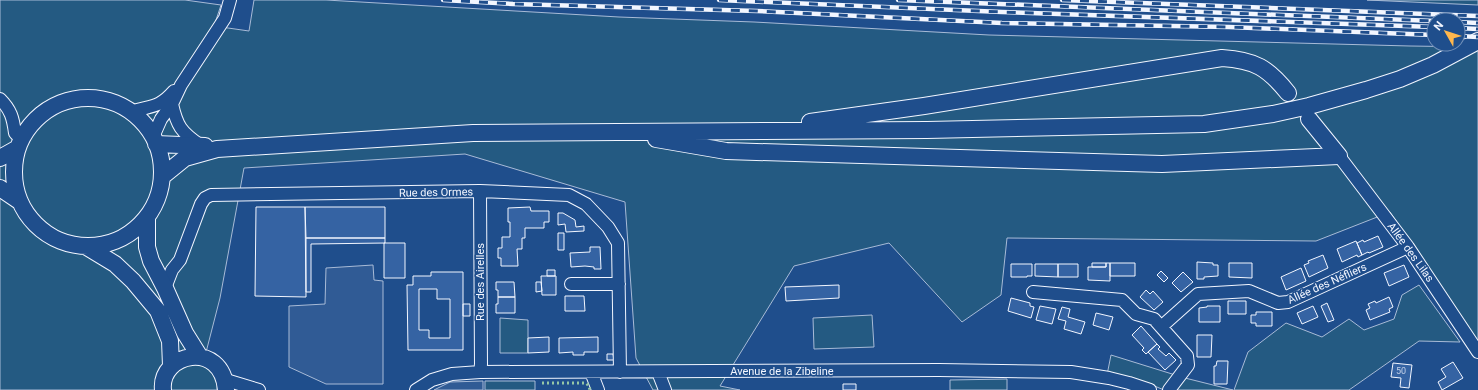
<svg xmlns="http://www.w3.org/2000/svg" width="1478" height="390" font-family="Roboto,sans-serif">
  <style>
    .green { fill: #245a82; stroke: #a8bbd7 }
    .parking { fill: #305b95; stroke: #a8bbd7 }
    .building { fill: #3563a3; stroke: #f2f6ff; fill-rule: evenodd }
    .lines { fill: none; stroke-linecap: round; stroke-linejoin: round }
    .minor-casing { stroke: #f2f6ff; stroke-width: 14 }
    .major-casing { stroke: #f2f6ff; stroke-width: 18 }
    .minor { stroke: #1f4e8c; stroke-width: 12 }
    .major { stroke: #1f4e8c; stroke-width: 16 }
    .rail-casing { stroke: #f2f6ff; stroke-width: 4.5 }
    .rail { stroke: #1f4e8c; stroke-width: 3; stroke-dasharray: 9; stroke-linecap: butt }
    .hedge { stroke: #97c8a6; stroke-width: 3; stroke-dasharray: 2 3; stroke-linecap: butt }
    .labels { text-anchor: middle; stroke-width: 3; stroke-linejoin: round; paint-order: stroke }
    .number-label { font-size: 9px; fill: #c3d1e8 }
    .street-label { font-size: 11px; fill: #f2f6ff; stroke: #1f4e8c }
  </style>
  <rect width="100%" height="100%" fill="#1f4e8c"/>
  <path class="green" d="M0 0H185L221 5 214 26 249 31 254 0H326L619 17 754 22 989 35 1410 46 1478 47V343L1390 212 1316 241 1007 238 1001 295 962 322 889 243 794 266 720 386 740 390H653L636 358 625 202 465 154 244 168 220 298 203 364C211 371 219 378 217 390H0Z
    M1367 0H1478V5Z
    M1419 285 1460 342 1419 341 1349 390H1234L1248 352 1286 323 1322 337 1349 319 1364 330 1394 319 1402 295Z
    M872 315 874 347 814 349 813 318Z
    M500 318 528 320V353H500Z
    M1111 355 1185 378 1233 390H1164L1145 382 1107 375Z
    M1007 379V390H950V380Z
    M485 381H535V390H485Z"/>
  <path class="parking" d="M373 265 374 280 383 281V384H326L289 367V306L325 304 326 268Z
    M483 381V390H434L450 382Z"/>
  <path class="building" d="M256 207H305L306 297 255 296Z
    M305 207H385V238H306Z
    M530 207 531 211H549V222H544V228H525V238H522V249H517L518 266H501V258H498V248H502V237H510V222H508V208Z
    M558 213H563L575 220 576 227 584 226V231L566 232 565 224 558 225Z
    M558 233H564V250H558Z
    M1378 236 1383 247 1369 253 1368 252 1362 255 1357 243 1363 240 1364 242Z
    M306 238H385V243L311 244V292H306Z
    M1356 241 1362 255 1358 257 1357 255 1342 262 1337 249Z
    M384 243H405V278H384Z
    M590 247H600L601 269H594V267L585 266 571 267 570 253 590 252Z
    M1323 255 1328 268 1309 277 1304 265 1309 263 1308 261Z
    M1197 262 1213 263V265H1218V276L1204 277V279H1197Z
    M1092 263H1106V267H1092Z
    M1106 263H1110V281L1088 280V267H1106Z
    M1110 263H1135V276H1110Z
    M1229 263H1252V278L1229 277Z
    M1011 264H1032V276H1027V277H1011Z
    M1035 264H1058V277L1035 276Z
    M1058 264H1078V277H1058Z
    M1404 265 1409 277 1389 286 1384 273Z
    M1301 268 1306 281 1286 290 1281 277Z
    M547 270H555V276H547Z
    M1161 271 1168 278 1164 282 1157 275Z
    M431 272H463V350H408L407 285H413V276H431ZM419 289H437V299H450V338H429V330H419Z
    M1183 272 1193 282 1181 292 1172 283Z
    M541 276H556V295H542Z
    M496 282H514L515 297H498V290H496Z
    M536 282H541L542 291 536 292Z
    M839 285V298L786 301 785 287Z
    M1146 290 1150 294 1153 291 1163 302 1154 310 1140 297Z
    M565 296H584L585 311H565Z
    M498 297H515V313H496V304H498Z
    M1389 297 1393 307 1389 309 1390 312 1370 320 1366 310 1370 308 1368 304 1375 301 1376 303Z
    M1011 298 1030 303V306L1034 307 1031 318 1008 311Z
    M1228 301H1246V314H1228Z
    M1327 303 1334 320 1328 322 1321 306Z
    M463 304H470V316H463Z
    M1040 306 1056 309 1052 324 1036 320Z
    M1207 306H1220V322H1199V308L1207 307Z
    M1313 306 1318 317 1302 324 1297 313Z
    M1062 307 1070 309 1068 317 1085 322 1081 334 1064 329 1066 321 1058 319Z
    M1256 312H1272V326H1256V323H1251V315H1256Z
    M1096 313 1113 317 1109 330 1093 325Z
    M1141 326 1157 344 1146 354 1142 350 1144 348 1132 335Z
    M1197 335H1212L1211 357H1197Z
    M549 337V352L528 353V338Z
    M598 337V352H584V355H573V352L559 353V338Z
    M1157 344 1160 347 1158 349 1166 356 1169 353 1176 360 1165 370 1148 352Z
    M607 354H613L614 360H607Z
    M1217 361H1228L1227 384H1214V366H1216Z
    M1453 362 1463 378 1442 390 1438 382 1446 377 1441 369Z
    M1393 363 1412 365 1409 388 1400 387 1401 378 1391 377Z
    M843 384H856V390H843Z"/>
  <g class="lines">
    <g class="minor-casing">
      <path id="minor" d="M0 99C11 110 13 118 15 133L20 138
        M172 104C177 126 181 132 200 145
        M130 112C152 105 158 109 174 91
        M153 137 161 119 172 104 181 85 225 18 230 0
        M1339 156 1408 247 1478 352
        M571 284H619
        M165 288 172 270 180 260 201 204 205 198 211 195 480 191 569 195 586 204 608 227 618 243 620 372
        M1033 292 1122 300 1136 314 1154 319 1187 356 1188 365 1169 390
        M1161 327 1198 294 1249 291 1278 303 1288 302 1408 247
        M480 372 481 364 480 191
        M591 372 598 390
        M658 372 665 390
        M226 380 259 390
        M416 390 432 380 452 374 480 372 939 370 1071 372 1109 378 1129 383 1150 390"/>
    </g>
    <g class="major-casing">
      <path id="major" d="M14 172a74 74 0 1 1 148 0a74 74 0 1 1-148 0Z
        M1309 119 1339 156
        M810 122 924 106 1222 58C1255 60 1268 68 1288 93
        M656 139 726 151 1162 164 1339 156
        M156 144 205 146
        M0 158 16 149
        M164 175 185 158 217 149 473 133 927 130 1204 124 1273 114 1309 106 1366 90 1400 79 1433 65 1478 41
        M0 188 19 201
        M147 218V247L151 261 165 288 185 333 200 357
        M87 247 115 264 133 281 158 311 170 341 171 366
        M163 390C159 353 222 339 226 390"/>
    </g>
    <use href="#minor" class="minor"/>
    <use href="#major" class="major"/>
    <g class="rail-casing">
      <path id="rail" d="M443 0 513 4 757 11 1002 23 1229 27 1434 35
        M719 0 1002 12 1434 27
        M898 0 1434 21
        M1062 0 1478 16
        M1458 22 1478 23
        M1458 28 1478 29
        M1458 36 1478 37"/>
    </g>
    <use href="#rail" class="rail"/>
    <path class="hedge" d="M542 383H586L589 386 590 390"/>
  </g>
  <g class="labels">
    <g class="number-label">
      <text x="1401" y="374">50</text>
    </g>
    <g class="street-label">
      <text transform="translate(436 192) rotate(-1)" y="4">Rue des Ormes</text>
      <text transform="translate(1411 252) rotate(54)" y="4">Allée des Lilas</text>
      <text transform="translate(480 282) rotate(-90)" y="4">Rue des Airelles</text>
      <text transform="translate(1327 283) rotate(-24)" y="4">Allée des Néfliers</text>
      <text x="782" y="375">Avenue de la Zibeline</text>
    </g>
  </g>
  <g transform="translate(1446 32) rotate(309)"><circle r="19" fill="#1f4e8c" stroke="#7391ba"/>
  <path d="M0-3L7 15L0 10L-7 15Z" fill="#ffb74d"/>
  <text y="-6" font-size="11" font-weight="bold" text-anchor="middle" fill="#f2f6ff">N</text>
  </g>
</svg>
